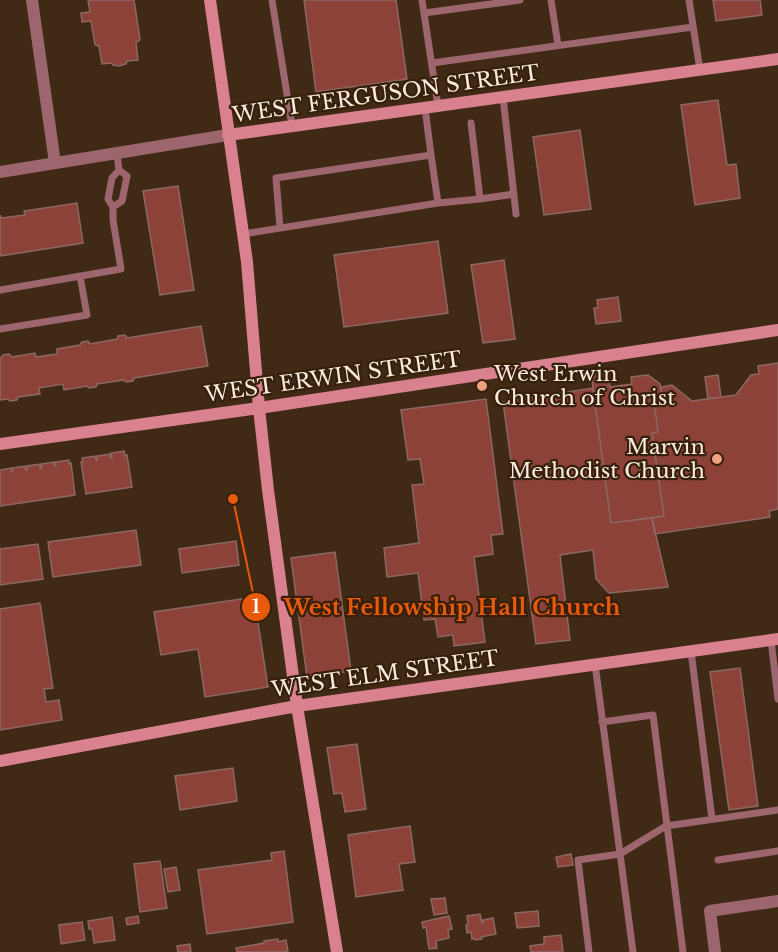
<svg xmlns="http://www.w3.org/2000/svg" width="778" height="952" font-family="'Libre Baskerville',serif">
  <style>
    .building { fill: #8c4238; stroke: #8c6862; stroke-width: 1.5 }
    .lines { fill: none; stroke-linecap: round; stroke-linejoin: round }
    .lane { stroke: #9d656d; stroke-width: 7 }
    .street { stroke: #9d656d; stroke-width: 12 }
    .secondary { stroke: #da8190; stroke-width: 12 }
    .poi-dot { fill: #f2a17e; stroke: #36200b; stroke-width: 2 }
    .labels { text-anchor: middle; stroke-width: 4.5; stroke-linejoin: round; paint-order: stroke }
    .street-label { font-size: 21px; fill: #f9eadd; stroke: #36200b }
    .poi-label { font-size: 21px; fill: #f9eadd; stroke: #36200b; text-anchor: start }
    .leader { fill: none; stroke: #e8590c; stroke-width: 2 }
    .callout-dot { fill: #e8590c; stroke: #36200b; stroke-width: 2 }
    .mark-label { font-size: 18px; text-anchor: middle; font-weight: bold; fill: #fff }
    .callout-label { font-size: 22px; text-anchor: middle; font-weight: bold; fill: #e8590c; stroke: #36200b; stroke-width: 4.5; stroke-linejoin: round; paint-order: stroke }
  </style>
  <rect width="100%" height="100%" fill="#402a15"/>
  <path class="building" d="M88 0H134L140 39 139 41 136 42 138 60 127 61 126 64 119 66 113 65 112 63 102 64 99 46 95 45 91 21 82 22 81 13 90 12Z
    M304 0H396L407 79 316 92Z
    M713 0H760L762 15 716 21Z
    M718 100 727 165 736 164 740 198 695 205 681 105Z
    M580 130 591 209 544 215 533 137Z
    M178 186 194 290 160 295 143 191Z
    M77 203 83 243 0 256V215L1 218 25 215 24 211Z
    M438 241 448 313 344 327 334 255Z
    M504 260 515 339 483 343 471 265Z
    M618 297 621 321 596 324 594 308H598L597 300Z
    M201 326 208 366 134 378 133 381 126 382 124 380 97 384 96 387 89 388 87 386 64 390 63 384 39 388 40 394 18 397 17 400 10 401 8 399 0 400V359L3 355 9 354 12 357 35 353 36 357 57 354V349L80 345 82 342 88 341 90 344 117 339 118 336 125 335 127 338Z
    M778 363V509L769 511 770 517 655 534 652 518 664 516 652 433 658 432 654 401 663 400 661 387 672 385 692 401 736 395 751 375 759 374 758 366Z
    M600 372 601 374 608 373 610 387 632 384 631 377 648 375 660 384 663 400 654 401 658 432 652 433 664 516 611 523 591 373Z
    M718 375 721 397 708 399 705 377Z
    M593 388 611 523 652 518 668 587 609 593 596 579 593 550 560 555 570 640 536 644 503 402Z
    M486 399 503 534 491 535 493 554 474 557 485 642 454 646 453 635 438 637 435 619 424 620 418 573 387 577 384 548 419 543 412 485 424 484 420 459 408 460 401 410Z
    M124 451 125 456 127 455 132 487 86 494 81 462H83L82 458 95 456 96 460H97V456L110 454V458H112L111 453Z
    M69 460V464L71 463 75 495 0 506V470L11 468 12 472H13L12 468 25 466 26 470H27V466L40 464V468H42L41 464 54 462 55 466H56L55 462Z
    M136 530 141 565 53 577 48 542Z
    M236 541 239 565 182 573 179 549Z
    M38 544 43 579 0 585V549Z
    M335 552 351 671 307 677 291 558Z
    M254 597 268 687 205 697 198 649 161 655 154 612Z
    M40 603 53 688 44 689 46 702 59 700 62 720 0 730V609Z
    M740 668 758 806 729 810 710 672Z
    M357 744 366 809 345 812 342 793 334 794 327 748Z
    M233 768 237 801 180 810 175 776Z
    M410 826 415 862 399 864 403 890 356 897 348 835Z
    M284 851 293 922 207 934 198 870 272 860 271 853Z
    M571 854 573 865 558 867 556 857Z
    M160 861 167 908 140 912 134 864Z
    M176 867 180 890 168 892 164 869Z
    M445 898 447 913 434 915 431 899Z
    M538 911 539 926 517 928 515 913Z
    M480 914 482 923 483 922V920L493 918 496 934 481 937 482 939 475 940 474 938 472 939 471 932 467 933 466 925H468L467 916Z
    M138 916 139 923 127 925 126 918Z
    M449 916 452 929 448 930 449 938 436 941 437 948 429 949 426 927 423 928 422 922Z
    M112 917 115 940 94 943 92 929H89L88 921Z
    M82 922 85 940 61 944 59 925Z
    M561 935 563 952H531L530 946 544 944V937Z
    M278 939V942L286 940 288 952H237L236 948 264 943V941Z
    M190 944 191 952H178L177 946Z"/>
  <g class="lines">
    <path class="lane" d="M272 0 292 126
      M422 0 438 106
      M551 0 558 45
      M689 0 700 70
      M424 13 520 0
      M432 63 693 27
      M503 97 516 214
      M425 108 431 155
      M480 199 514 194
      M113 207 122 201 127 176 119 170 117 153
      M280 228 276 178 431 155 438 203
      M243 234 438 203 480 199 471 123
      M0 290 121 269 113 220V207L108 199 112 178 119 170
      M0 329 87 315 80 276
      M771 640 778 699
      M691 651 712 819
      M595 664 633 952
      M602 722 653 715 683 952
      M718 860 778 851
      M589 952 578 860 620 854 666 826 778 810"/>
    <path class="street" d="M32 0 55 163
      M0 172 228 135
      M715 952 710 911 778 901"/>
    <path class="secondary" d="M210 0 247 262 259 408 268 490 297 706 337 952
      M228 135 778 59
      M0 444 259 408 778 330
      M0 761 297 706 778 639"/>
  </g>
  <g class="poi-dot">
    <circle cx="482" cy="386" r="6"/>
    <circle cx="717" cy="459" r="6"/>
  </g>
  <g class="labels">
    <g class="street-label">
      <text transform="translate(386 94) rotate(-8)" y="7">WEST FERGUSON STREET</text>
      <text transform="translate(333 377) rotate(-8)" y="7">WEST ERWIN STREET</text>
      <text transform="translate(385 674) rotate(-8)" y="7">WEST ELM STREET</text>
    </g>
    <g class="poi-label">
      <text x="494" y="381">West Erwin<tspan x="494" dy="24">Church of Christ</tspan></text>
      <text x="705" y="454" text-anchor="end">Marvin<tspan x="705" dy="24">Methodist Church</tspan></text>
    </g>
  </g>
  <path class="leader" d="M233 499L256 607"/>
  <g class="callout-dot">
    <circle cx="233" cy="499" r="6"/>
    <circle cx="256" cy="607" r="15"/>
  </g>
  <g class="mark-label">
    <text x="256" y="613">1</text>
  </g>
  <g class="callout-label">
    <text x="452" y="615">West Fellowship Hall Church</text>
  </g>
</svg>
